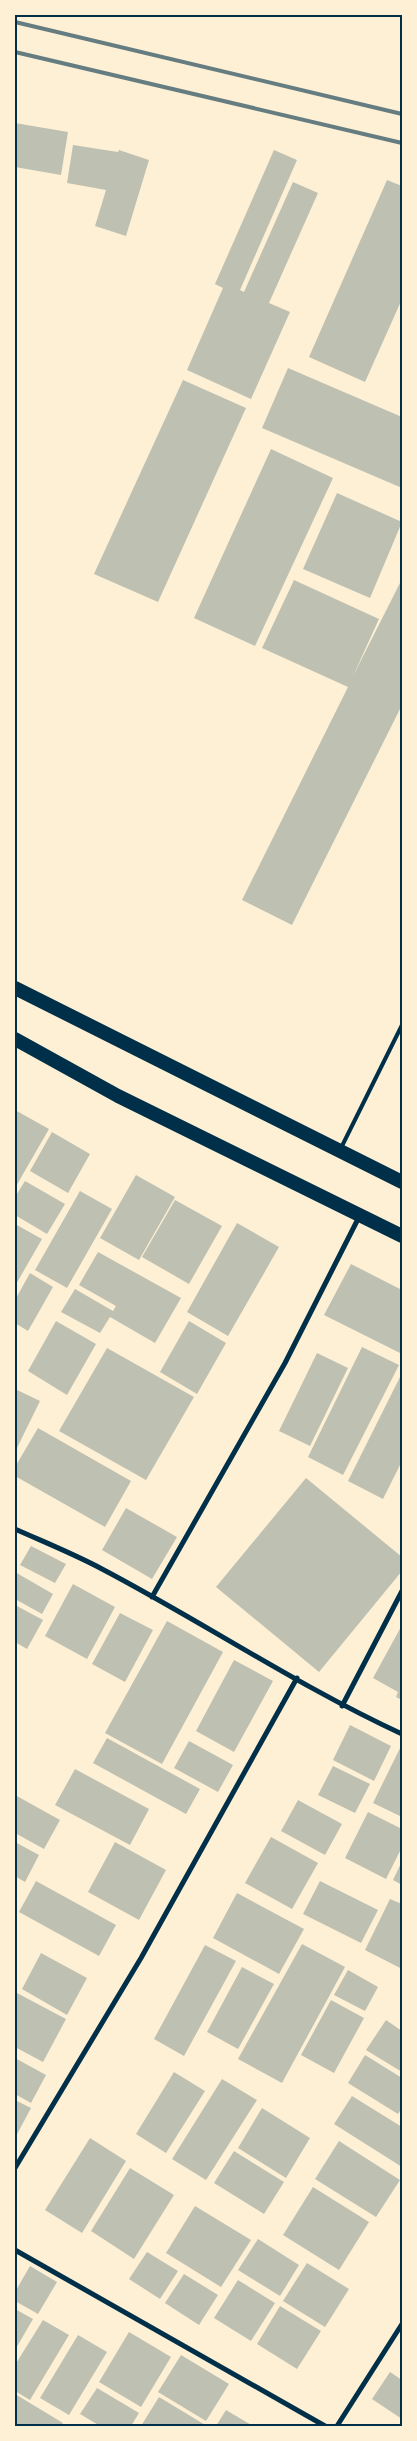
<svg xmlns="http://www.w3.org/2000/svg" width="417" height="2441" font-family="'Nunito Sans',sans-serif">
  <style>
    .building { fill: #bec0b2 }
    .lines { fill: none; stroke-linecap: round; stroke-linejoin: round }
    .service { stroke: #003049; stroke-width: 4 }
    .minor { stroke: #003049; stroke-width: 5 }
    .trunk { stroke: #003049; stroke-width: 14 }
    .rail { stroke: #657d81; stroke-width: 4 }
    .neatline { fill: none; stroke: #003049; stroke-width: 2 }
  </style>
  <rect width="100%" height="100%" fill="#fdf0d5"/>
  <path class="building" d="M15 123 68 132 61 175 15 167Z
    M73 145 118 152 119 150 149 160 126 236 95 226 106 190 67 183Z
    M274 150 297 160 240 290 244 292 293 182 318 193 269 303 290 312 251 399 187 370 223 288 215 284Z
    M387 180 402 186V299L365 382 309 357Z
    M288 368 402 417V488L262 428Z
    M183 380 246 408 158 602 94 574Z
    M271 449 333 478 255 646 194 618Z
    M337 493 402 522 370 598 303 569Z
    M402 579V705L292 925 242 900 348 687 262 648 294 580 379 619 353 676Z
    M15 1110 49 1129 15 1188Z
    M52 1132 90 1154 68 1193 30 1171Z
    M136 1175 175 1197 139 1260 100 1238Z
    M25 1181 65 1204 47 1234 15 1215V1197Z
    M80 1191 112 1209 67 1288 35 1270Z
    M175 1200 222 1226 189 1284 142 1257Z
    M237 1223 279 1247 228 1336 187 1312Z
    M15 1224 42 1239 15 1286Z
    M98 1252 181 1298 155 1343 110 1317 100 1333 61 1312 75 1289 113 1311 116 1306 79 1285Z
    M351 1264 402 1290V1354L324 1315Z
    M30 1273 53 1287 28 1331 15 1323V1300Z
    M56 1321 96 1344 67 1395 28 1371Z
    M189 1321 226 1343 197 1394 160 1372Z
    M362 1347 399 1365 343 1475 308 1457Z
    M107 1348 194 1397 146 1480 59 1431Z
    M317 1353 348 1368 310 1446 279 1431Z
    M402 1373V1461L383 1499 348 1481Z
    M15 1389 40 1401 15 1452Z
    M38 1428 131 1481 105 1527 15 1476V1467Z
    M306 1478 402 1557V1571L319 1672 216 1587Z
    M126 1508 177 1537 152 1579 102 1550Z
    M31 1546 66 1564 55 1583 20 1565Z
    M15 1572 53 1594 42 1614 15 1599Z
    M73 1584 115 1607 87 1659 45 1636Z
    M15 1605 43 1620 27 1649 15 1642Z
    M120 1613 153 1630 125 1682 92 1664Z
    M167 1621 223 1652 162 1764 105 1733Z
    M402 1625V1700L396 1697 398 1692 373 1678Z
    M234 1660 273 1681 234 1752 196 1731Z
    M350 1725 391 1746 374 1781 333 1760Z
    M107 1738 200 1789 186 1814 93 1763Z
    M189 1741 233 1765 218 1792 174 1768Z
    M402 1744V1817L373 1803Z
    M333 1766 370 1784 355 1813 318 1795Z
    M75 1769 149 1809 130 1845 55 1805Z
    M15 1795 60 1820 44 1849 15 1833Z
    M298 1800 342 1824 325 1855 281 1831Z
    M368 1812 402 1829V1847L386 1879 345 1858Z
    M271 1837 318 1863 292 1909 245 1883Z
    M15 1842 39 1855 25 1882 15 1876Z
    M115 1842 166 1870 139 1920 88 1892Z
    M402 1861V1885L393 1880Z
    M36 1881 116 1925 99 1956 19 1912Z
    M320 1881 378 1910 361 1943 303 1914Z
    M237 1893 304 1929 279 1974 213 1938Z
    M390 1899 402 1904V1969L365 1950Z
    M302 1944 345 1967 282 2083 238 2059Z
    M205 1945 236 1961 184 2056 154 2039Z
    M41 1953 87 1978 67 2015 22 1989Z
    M242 1967 274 1984 238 2049 207 2032Z
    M348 1970 378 1987 365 2011 334 1995Z
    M15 1992 66 2019 43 2062 15 2047Z
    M331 2000 364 2018 334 2073 301 2055Z
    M386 2020 402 2031V2072L366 2050Z
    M365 2055 402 2078V2108L398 2114 348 2083Z
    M15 2058 46 2075 31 2103 15 2094Z
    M174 2072 205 2091 166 2153 136 2134Z
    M222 2079 257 2100 206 2180 172 2159Z
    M352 2096 402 2127V2167L334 2124Z
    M15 2100 31 2108 15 2138Z
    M262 2108 310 2138 286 2178 238 2148Z
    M90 2138 126 2161 82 2233 45 2210Z
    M339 2141 400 2180 376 2217 315 2179Z
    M234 2151 284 2182 264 2214 214 2183Z
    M130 2168 174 2195 134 2259 91 2231Z
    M313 2187 369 2222 339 2270 283 2235Z
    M195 2206 251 2240 221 2287 166 2253Z
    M258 2239 299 2265 280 2296 238 2270Z
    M147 2252 178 2271 160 2299 129 2279Z
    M307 2263 349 2289 325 2327 283 2301Z
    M30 2266 57 2282 38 2314 15 2301V2292Z
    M184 2274 218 2295 199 2325 165 2303Z
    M238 2280 275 2303 251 2341 214 2318Z
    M280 2306 321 2331 297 2369 257 2344Z
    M15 2309 33 2319 15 2350Z
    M43 2320 69 2335 30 2400 15 2391V2365Z
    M129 2332 171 2357 141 2407 99 2382Z
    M78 2335 107 2352 69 2415 40 2398Z
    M181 2355 229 2384 206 2421 158 2392Z
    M390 2372 402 2380V2419L372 2399Z
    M97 2388 139 2413 131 2426H100L80 2414Z
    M15 2394 63 2423 61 2426H15Z
    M159 2397 207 2426H141Z
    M226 2410 253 2426H216Z"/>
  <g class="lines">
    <path class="service" d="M341 1148 402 1025"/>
    <path class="minor" d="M15 1529C44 1542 74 1554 102 1569 203 1622 298 1686 402 1734
      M152 1597 285 1363 359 1217
      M342 1706 402 1591
      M15 2168 141 1958 297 1678
      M15 2250 325 2426
      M337 2426 402 2324"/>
    <path class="trunk" d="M15 988 402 1182
      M15 1039 118 1096 402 1236"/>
    <path class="rail" d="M15 22 402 114
      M15 52 402 143"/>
  </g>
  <rect width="417" height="2441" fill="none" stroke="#fdf0d5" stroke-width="32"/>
  <rect x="16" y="16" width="385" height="2409" class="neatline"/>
</svg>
